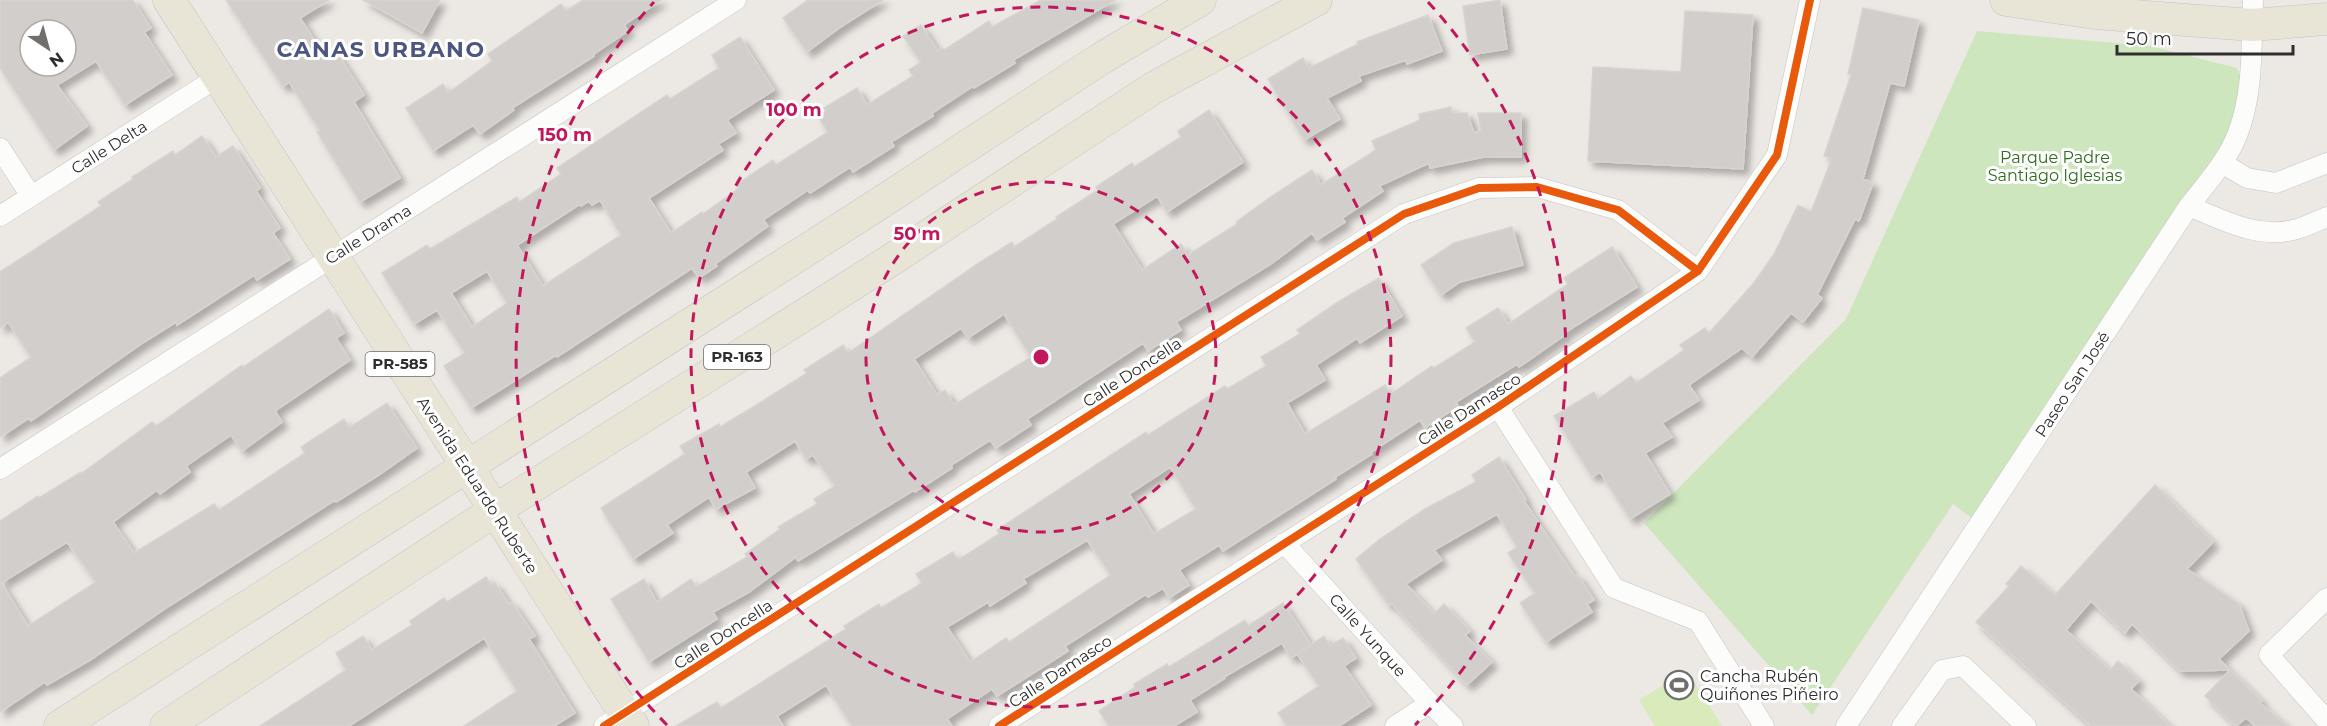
<svg xmlns="http://www.w3.org/2000/svg" width="2327" height="726" font-family="Montserrat,sans-serif">
  <style>
    .green { fill: #cee6be }
    .pitch { fill: #d9eabb }
    .building { fill: #d1cecb; stroke: #d7d4d0; stroke-width: 1.5; fill-rule: evenodd; filter: url(#shadow) }
    .lines { fill: none; stroke-linecap: round; stroke-linejoin: round }
    .minor-casing { stroke: #c5c4c5; stroke-width: 21 }
    .primary-casing { stroke: #c6c5c4; stroke-width: 33 }
    .minor { stroke: #fcfcfb; stroke-width: 20 }
    .primary { stroke: #e8e4d6; stroke-width: 32 }
    .cycleway-casing { stroke: #fff; stroke-width: 11 }
    .cycleway { stroke: #e8590c; stroke-width: 8 }
    .ring { fill: none; stroke: #c2185b; stroke-width: 3; stroke-dasharray: 10 8 }
    .labels { text-anchor: middle; stroke-width: 6; stroke-linejoin: round; paint-order: stroke }
    .shield { fill: #fff; stroke: #6d6d6d; stroke-width: 1.5 }
    .shield-label { font-size: 15px; font-weight: bold; fill: #2e2e2e }
    .street-label { font-size: 16px; fill: #2e2e2e; stroke: #fff }
    .park-label { font-size: 16px; fill: #2c6e1b; stroke: #fff }
    .poi-label { font-size: 16px; fill: #2e2e2e; stroke: #fff; text-anchor: start }
    .district-label { font-size: 22px; font-weight: bold; letter-spacing: 1.5px; fill: #4d5680; stroke: #fff }
    .centre { fill: #c2185b; stroke: #fff; stroke-width: 3 }
    .ring-label { font-size: 18px; text-anchor: middle; font-weight: bold; fill: #c2185b; stroke: #fff; stroke-width: 6; stroke-linejoin: round; paint-order: stroke }
  </style>
  <defs>
    <filter id="shadow"><feDropShadow dx="5.5" dy="5.5" stdDeviation="3" flood-color="#0004"/></filter>
  </defs>
  <rect width="100%" height="100%" fill="#ece8e4"/>
  <path class="green" d="M1977 31 2150 46 2237 68 2244 86 2232 130 1973 519 1953 504 1812 715 1644 523 1846 319Z"/>
  <path class="pitch" d="M1687 671 1722 726H1655L1639 700Z"/>
  <path class="building" d="M0 0H133L151 28 144 32 172 75 125 105 96 61 57 85 87 126 54 150 0 68ZM30 30H66V66H30Z
    M226 0H329L300 18 327 60 337 53 364 95 354 102 400 178 360 202 317 132 320 131 289 82 283 87Z
    M363 0H440L422 33Z
    M583 0H661L624 25 628 31 594 54V56L512 108 514 110 480 134 473 125 433 151 406 108 443 84 448 93 492 61 488 54 561 4 566 11Z
    M808 0H883L842 26 807 52 783 18Z
    M1041 0H1115L1013 60 1015 63 974 88 973 86 932 113 933 116 891 142 894 146 853 172 850 167 810 193 808 190 763 220 768 226 715 264 717 266 699 278 692 268 557 357 556 355 471 408 444 366 465 353 437 310 414 324 382 273 427 245 430 249 517 197 519 202 561 174 557 168 667 95 670 99 719 68 712 55 740 37 774 90 727 120 736 133 718 144 723 150 649 198 671 233 702 212 703 214 739 188 736 185 773 160 776 165 828 132 818 116 826 111 824 108 857 88 867 105 913 76 909 70 921 62 903 36 921 25 938 51 942 48 944 50 989 21 992 27ZM600 200 621 235 543 286 517 245 580 204 581 206 589 201 592 205ZM487 271 507 303 472 327 451 293Z
    M1500 0 1507 49 1470 55 1463 6Z
    M1863 8 1919 20 1904 86 1890 83 1863 179 1873 183 1859 221 1855 219 1817 295 1822 298 1803 322 1791 313 1752 357 1742 348 1689 385 1699 400 1662 423 1672 437 1645 453 1670 494 1630 519 1600 472 1592 477 1554 416 1594 392 1598 399 1631 376 1636 383 1684 350 1680 345 1705 328 1709 333 1753 284 1774 254 1798 205 1811 212 1832 158 1824 156 1851 75 1848 74Z
    M1685 11 1753 15 1743 169 1588 161 1593 67 1681 72Z
    M1428 15 1442 51 1407 64 1406 60 1359 76 1361 81 1327 98 1340 119 1304 140 1268 79 1303 58 1309 68 1358 44 1357 42Z
    M1451 107 1452 113H1467L1474 133 1481 131 1478 113H1521V157H1484L1430 168 1429 163 1379 186 1383 191 1342 218 1345 222 1317 240 1312 233 1271 264 1176 322 1181 330 1148 351 1143 343 1027 419 1031 425 996 448 990 440 951 465 952 468 915 492 914 490 798 561 796 557 749 592 713 612 717 619 649 662 611 599 644 579 657 602 691 579 696 587 747 557 745 554 780 529 778 527 817 504 814 499 835 486 813 455 806 459 795 441 746 472 755 488 716 509 709 497 667 525 673 533 633 559 601 508 685 454 680 446 719 424 720 427 758 404 807 373 804 370 843 345 848 353 979 263 1012 242 1014 247 1057 219 1056 217 1098 190 1096 187 1132 163 1134 167 1181 137 1178 131 1209 110 1243 162 1167 212 1157 196 1113 224 1142 270 1181 244 1188 255 1237 224 1236 222 1272 196 1312 170 1321 185 1376 150 1372 141 1420 120 1419 114ZM1004 314 1031 357 954 405 945 390 937 395 914 359 961 328 968 338Z
    M202 136 216 157 233 146 260 188 256 191 280 228 273 233 290 259 257 280 254 275 177 325 176 322 144 342 31 421 29 418 0 437V378L31 357 8 322 0 328V272L101 206 98 202 133 179 132 177 173 151 175 155Z
    M1512 227 1523 265 1460 282 1441 295 1421 265 1454 243Z
    M1612 247 1637 287 1564 333 1565 335 1519 367 1517 364 1456 402 1458 406 1425 428 1420 420 1371 452 1372 454 1335 477 1336 479 1223 551 1219 545 1179 570 1189 585 1169 598 1163 588 1148 597 1146 594 1065 646 1068 651 997 696 992 689 947 719 952 726H852L826 685 777 716 783 726H676L717 702 721 708 846 629 844 626 879 604 881 608 922 583 916 574 953 552 958 560 999 534 997 530 1146 432 1148 435 1225 386 1227 389 1266 366 1261 357 1300 334 1297 330 1338 302 1379 278 1402 316 1360 343 1357 338 1316 365 1325 380 1287 403 1305 434 1385 385 1391 394 1432 366 1434 368 1475 342 1466 328 1498 308 1508 324 1568 284 1564 278ZM1170 467 1196 509 1154 534 1129 494ZM1087 540 1111 575 1009 642 1006 638 970 662 947 627 988 602 990 606 1026 583 1023 579Z
    M329 309 344 333 336 338 350 360 275 411 282 422 242 451 231 435 186 466 190 472 160 494 157 490 113 522 134 553 214 504 219 510 305 453 301 447 344 419 349 428 387 403 417 448 379 475 336 502 335 500 169 606 90 660 47 685 45 682 0 712V521L38 496 39 498 81 472 82 473 152 422 156 426 242 365 243 367ZM67 542 96 582 28 626 1 583Z
    M1499 457 1526 500 1524 501 1575 577 1578 575 1594 600 1587 604 1592 612 1546 642 1520 603 1535 593 1508 553 1517 547 1497 514 1434 550 1442 560 1406 584 1434 614 1444 604 1470 631 1465 635 1492 662 1467 685 1391 603 1389 605 1356 559 1380 539 1425 509 1476 482 1472 475Z
    M2155 485 2213 542 2187 569 2239 604 2249 631 2219 659 2230 670 2180 671 2132 624 2125 633 2091 601 2066 630 2110 670 2118 661 2139 681 2131 689 2170 726H2091L1976 622 2009 586 2006 584 2021 566 2055 595Z
    M486 577 491 585 495 583 509 604 512 602 535 636 529 639 575 713 554 726H464L517 691 484 638 349 726H260L346 670 336 653 363 636 372 650 412 625 410 621 444 598 447 602Z
    M1283 603 1311 645 1291 658 1282 643 1224 677 1225 678 1190 700 1197 712 1174 726H1109L1099 711 1135 687 1134 684 1167 664 1169 667 1245 620 1248 626Z
    M1324 636 1330 646 1343 638 1356 658 1344 666 1371 705 1339 726H1287L1278 713 1319 686 1297 654Z
    M2230 670 2262 701 2260 703 2287 726H2256L2246 718 2236 726 2205 696Z"/>
  <g class="lines">
    <g class="minor-casing">
      <path id="minor" d="M0 148 31 196
        M2222 163 2247 178 2276 183 2327 163
        M2189 206C2223 220 2259 240 2297 229 2307 226 2317 221 2327 217
        M0 216 218 77
        M1498 407 1614 588 1698 621 1764 726
        M0 469 736 0
        M1284 543 1430 703 1453 726
        M2327 598 2269 655 2327 721
        M604 726 1404 214 1479 188 1537 187 1618 210 1698 271
        M999 726 1498 407 1698 271 1777 155 1810 0
        M1395 726 1430 703
        M1846 726 2189 206C2207 183 2228 160 2238 133 2254 91 2251 44 2253 0
        M1902 726 1942 670 1963 666 2026 726"/>
    </g>
    <g class="primary-casing">
      <path id="primary" d="M169 0 633 726
        M2006 0 2095 13 2252 25 2327 19
        M60 726 874 207 1102 58 1200 0
        M166 726 494 511 891 260 1155 87 1316 0"/>
    </g>
    <use href="#minor" class="minor"/>
    <use href="#primary" class="primary"/>
    <g class="cycleway-casing">
      <path id="cycleway" d="M604 726 1404 214 1479 188 1537 187 1618 210 1698 271
        M999 726 1498 407 1698 271 1777 155 1810 0"/>
    </g>
    <use href="#cycleway" class="cycleway"/>
  </g>
  <g class="ring">
    <circle cx="1041" cy="357" r="175"/>
    <circle cx="1041" cy="357" r="350"/>
    <path d="M667 725A525 525 0 0 1 654 2M1428 2A525 525 0 0 1 1415 725"/>
  </g>
  <defs>
    <g id="stadium-ring" transform="scale(1.5)"><circle r="9.5" fill="#fff" stroke="#706f6e" stroke-width="1.5"/><path d="M0-5a6.5 5 0 1 0 0 10a6.5 5 0 1 0 0-10ZM-3.5-1.8h7v3.6h-7Z" fill="#706f6e"/></g>
  </defs>
  <g fill-rule="evenodd">
    <use href="#stadium-ring" x="1679" y="685"/>
  </g>
  <g class="labels">
    <g class="shield">
      <rect x="704" y="345" width="66" height="24" rx="4.5"/>
      <rect x="365.5" y="352" width="69" height="24" rx="4.5"/>
    </g>
    <g class="shield-label">
      <text x="737" y="362">PR-163</text>
      <text x="400" y="369">PR-585</text>
    </g>
    <g class="street-label">
      <text transform="translate(109 147) rotate(-32)" y="6">Calle Delta</text>
      <text transform="translate(368 234) rotate(-32)" y="6">Calle Drama</text>
      <text transform="translate(1132 372) rotate(-33)" y="6">Calle Doncella</text>
      <text transform="translate(2072 384) rotate(-57)" y="6">Paseo San José</text>
      <text transform="translate(1469 409) rotate(-33)" y="6">Calle Damasco</text>
      <text transform="translate(478 485) rotate(57)" y="6">Avenida Eduardo Ruberte</text>
      <text transform="translate(723 634) rotate(-33)" y="6">Calle Doncella</text>
      <text transform="translate(1368 635) rotate(48)" y="6">Calle Yunque</text>
      <text transform="translate(1060 671) rotate(-33)" y="6">Calle Damasco</text>
    </g>
    <g class="park-label">
      <text x="2055" y="163">Parque Padre<tspan x="2055" dy="18">Santiago Iglesias</tspan></text>
    </g>
    <g class="poi-label">
      <text x="1700" y="682">Cancha Rubén<tspan x="1700" dy="18">Quiñones Piñeiro</tspan></text>
    </g>
    <g class="district-label">
      <text x="381" y="57">CANAS URBANO</text>
    </g>
  </g>
  <circle cx="1041" cy="357" r="9" class="centre"/>
  <g class="ring-label">
    <text x="794" y="116">100 m</text>
    <text x="565" y="141">150 m</text>
    <text x="917" y="240">50 m</text>
  </g>
  <g transform="translate(48 48) rotate(144)"><circle r="28" fill="#ffffff" stroke="#ababab" stroke-width="1.5"/>
  <path d="M0-4.5L10 22L0 15L-10 22Z" fill="#706f6e"/>
  <text y="-9" font-size="16" font-weight="bold" text-anchor="middle" fill="#2e2e2e">N</text>
  </g>
  <path d="M2117 45v9h176v-9" fill="none" stroke="#2e2e2e" stroke-width="3"/>
  <text x="2126" y="45" font-size="18" fill="#2e2e2e" stroke="#ffffff" stroke-width="4.5" paint-order="stroke">50 m</text>
</svg>
